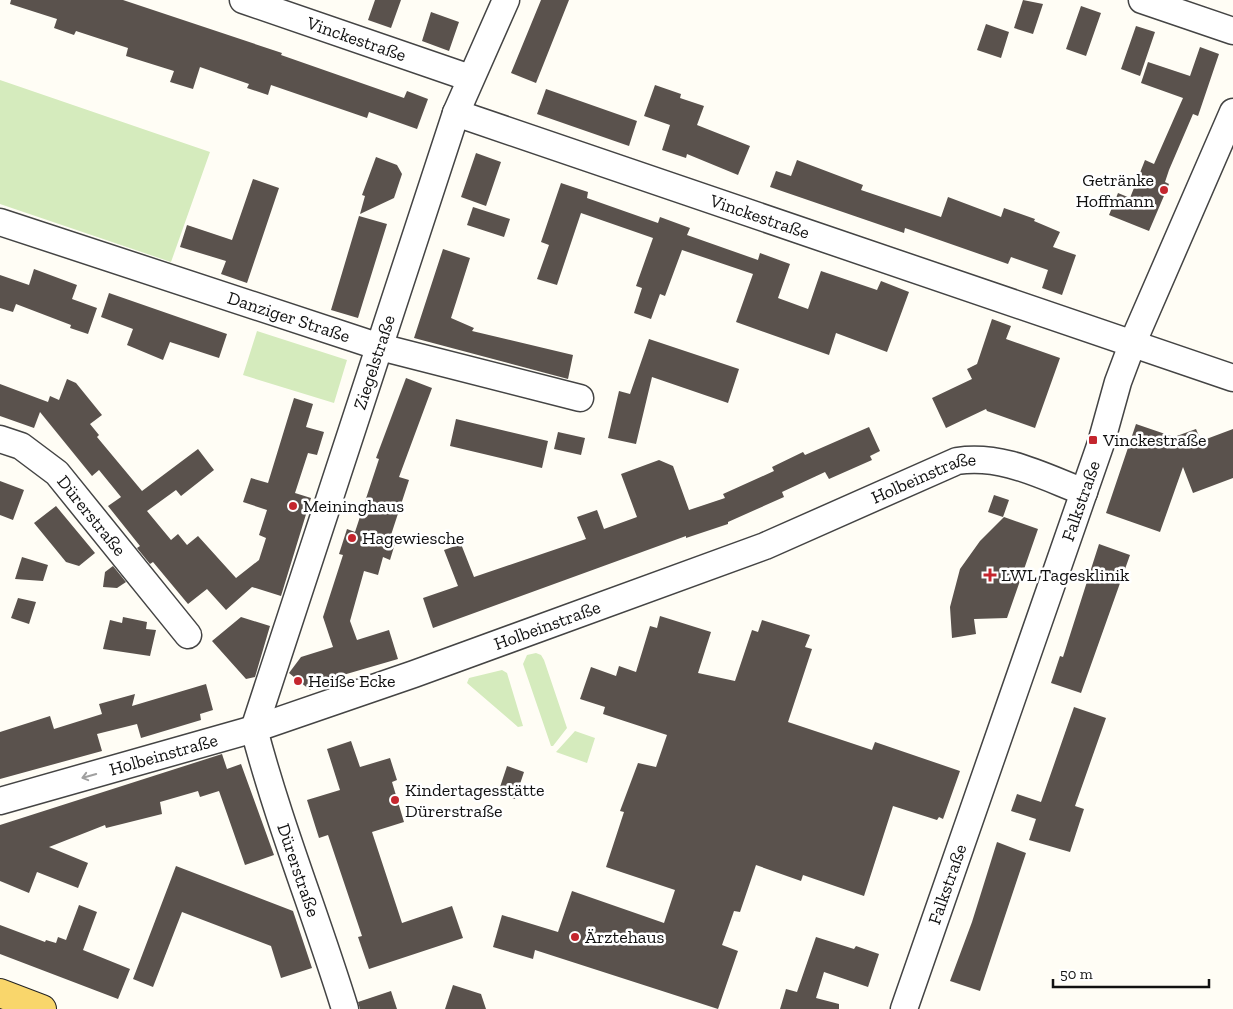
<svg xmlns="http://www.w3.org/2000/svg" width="1233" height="1009" font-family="'Zilla Slab',serif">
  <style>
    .green { fill: #d5ebbd }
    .building { fill: #5a524d }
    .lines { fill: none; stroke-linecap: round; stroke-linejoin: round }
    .minor-casing { stroke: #444; stroke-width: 29 }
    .major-casing { stroke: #222; stroke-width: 30 }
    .minor { stroke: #fff; stroke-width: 26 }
    .major { stroke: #f9d66b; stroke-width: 28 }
    .oneway { stroke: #a0a0a0 }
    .poi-dot { fill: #c4262e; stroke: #fff; stroke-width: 2 }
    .labels { text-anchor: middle; stroke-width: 5; stroke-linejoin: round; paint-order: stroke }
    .street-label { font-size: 18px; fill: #111; stroke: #fff }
    .poi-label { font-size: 18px; fill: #111; stroke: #fff; text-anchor: start }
  </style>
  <rect width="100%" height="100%" fill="#fffdf5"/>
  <path class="green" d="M0 80 210 152 171 262 0 204Z
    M257 331 347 360 334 403 243 375Z
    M536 653 541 655 544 660 567 728 553 746H551L523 664 527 655Z
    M502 670 507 673 523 726 518 727 467 683 469 678Z
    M575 731 595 738 587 763 556 752Z"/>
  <path class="building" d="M11 0H123L282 53 281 55 404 98 407 91 428 99 417 129 369 112 367 118 271 85 268 95 247 88 249 84 200 67 193 89 170 82 174 71 126 56 128 48 76 31 74 35 54 28 57 19 10 4Z
    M375 0H401L391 28 368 20Z
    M541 0H569L536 83 511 73Z
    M1023 0 1043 4 1033 34 1014 28Z
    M1081 6 1101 13 1086 56 1066 49Z
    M431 12 459 22 449 51 422 41Z
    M986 24 1009 32 1001 58 977 50Z
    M1136 26 1155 32 1140 76 1121 69Z
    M1200 47 1219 54 1198 116 1193 114 1169 170 1165 182 1169 184 1149 231 1109 215 1118 193 1130 198 1145 160 1154 164 1183 98 1141 83 1148 62 1190 76Z
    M655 85 681 94 680 98 704 106 697 125 750 146 738 175 687 154 686 158 662 150 670 125 644 116Z
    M546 89 637 121 629 146 537 114Z
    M476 153 501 162 486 206 461 197Z
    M376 157 397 165 402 174 394 198 360 214 365 196 362 195Z
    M797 160 863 185 861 190 941 217 948 197 1001 217 1004 208 1035 219 1034 221 1060 232 1053 247 1076 255 1062 295 1042 288 1048 270 1011 257 1008 264 905 228 904 233 770 187 776 171 791 176Z
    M253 179 279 188 247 283 221 274 226 261 180 247 187 225 232 240Z
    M561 183 588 192 587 198 658 223 660 217 690 228 687 235 758 260 760 253 790 264 778 298 808 309 821 271 877 290 881 281 909 292 887 352 836 333 829 355 736 322 753 274 682 250 665 296 660 294 651 319 634 313 642 288 636 286 653 238 581 213 557 285 537 279 549 245 541 242Z
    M473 207 510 219 504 237 467 225Z
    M359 216 387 224 358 318 331 310Z
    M443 249 470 258 451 318 474 328 472 331 573 355 568 379 414 338Z
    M34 269 77 285 72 299 97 308 88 334 70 328 71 325 16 304 13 312 0 308V275L29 285Z
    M109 293 227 334 219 358 170 342 163 360 127 345 133 329 101 317Z
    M992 319 1011 326 1006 339 1060 358 1035 428 987 411 986 409 946 428 932 398 972 379 967 369 977 364Z
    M649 339 739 369 728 403 652 377 636 444 608 438 619 391 630 394Z
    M406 378 432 388 399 477 409 480 391 535 397 537 390 560 383 557 378 575 364 571 350 621 357 640 389 630 398 659 319 682 310 690 289 673 301 657 333 647 323 617 343 555 339 554 347 529 355 532 379 459 376 458Z
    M67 379 76 383 102 415 90 424 99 435 97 437 142 491 198 449 214 470 181 496 176 490 147 511 171 540 178 534 187 545 198 536 236 578 259 560 266 538 259 535 267 510 243 502 251 478 268 483 294 398 313 404 306 427 324 432 317 455 308 453 295 493 311 498 281 596 252 587 226 610 207 589 188 604 153 562 150 564 137 548 140 546 108 506 121 497 99 470 92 476 40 412 34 428 0 416V384L48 402 50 396 59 400Z
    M456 419 548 441 542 468 450 446Z
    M1136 424 1174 437 1196 429 1201 441 1233 429V478L1193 493 1183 467 1160 532 1106 513Z
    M869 427 880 451 870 456 872 460 829 479 825 472 782 492 784 497 728 522V524L686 538V536L433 628 423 598 458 586 444 550 461 544 474 577 586 539 577 517 597 510 604 529 637 517 621 474 659 460 673 466 689 510 725 498 723 494 774 471 772 467 803 452 805 455Z
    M558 432 585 438 581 455 554 449Z
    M0 481 24 490 13 520 0 515Z
    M994 495 1009 500 1003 517 988 512Z
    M56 506 95 553 79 566 66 562 34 523Z
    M1004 517 1038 529 1007 618 974 619 976 634 952 638 950 607 960 569 980 541Z
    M1099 544 1130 555 1081 693 1051 683 1060 656 1063 657Z
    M22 557 48 565 43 581 15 579Z
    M113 566 126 582 117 588 103 587 105 572Z
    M18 598 36 602 29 624 11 618Z
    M660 616 711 632 698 673 735 681 752 630 758 632 762 620 810 635 805 647 812 649 788 722 872 750 875 742 960 771 943 819 939 817 937 820 893 806 864 896 803 875 801 881 756 865 740 912 734 911 722 945 738 951 718 1009 535 950 533 959 493 947 502 915 558 932 572 891 664 923 675 890 606 867 624 812 620 811 638 763 656 767 667 735 603 714 605 707 580 699 591 667 616 676 619 666 636 672 650 626 657 628Z
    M123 617 147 622 146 629 156 630 150 656 103 649 110 620 122 623Z
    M241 617 270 626 255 677 246 679 212 641Z
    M206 684 213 710 200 714 201 720 141 738 137 724 97 734 102 751 0 779V732L50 716 54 729 102 714 99 704 135 694 132 706Z
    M1074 707 1106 718 1075 806 1084 809 1070 852 1029 840 1036 819 1011 811 1017 794 1041 802Z
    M351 741 360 767 390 758 397 780 392 782 404 822 372 832 402 923 452 906 463 938 369 969 358 937 362 936 328 835 319 838 307 800 340 790 327 749Z
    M222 754 227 769 241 764 274 855 245 865 219 791 200 797 198 791 160 802 162 814 106 828 105 825 49 847 88 863 78 888 37 872 29 893 0 881V825Z
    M507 766 524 772 515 799 498 793Z
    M997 842 1026 853 980 991 950 981 972 922Z
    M176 866 293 911 312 968 281 978 271 946 182 912 153 987 133 979Z
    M79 905 97 912 83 950 130 969 118 999 0 954V925L45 942 46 940 56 943 58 937 66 940Z
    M816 937 854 949 856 946 879 954 868 987 824 972 816 998 839 1004V1009H780L786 989 797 992Z
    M453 985 481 994 486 1009H445Z
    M391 991 397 1009H360L358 1002Z"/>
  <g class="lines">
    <g class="minor-casing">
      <g id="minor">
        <path id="s1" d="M243 0 470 78"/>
        <path d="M1142 0 1233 31"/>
        <path id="s2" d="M456 113 1233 378"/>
        <path id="s3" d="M0 222 380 347 580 398"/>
        <path id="s4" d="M0 439 21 446 57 473 188 635"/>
        <path id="s5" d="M254 729 456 113 506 0"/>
        <path id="s6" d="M254 729C279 824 316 915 345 1009"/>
        <path id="s7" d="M0 801 254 729 414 674 765 546 957 461C1002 454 1042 476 1084 492"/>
        <path id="s8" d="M904 1009 1101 443 1118 382 1133 342 1233 112"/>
      </g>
    </g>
    <g class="major-casing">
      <path id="major" d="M0 993 42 1009"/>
    </g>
    <use href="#minor" class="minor"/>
    <use href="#major" class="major"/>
  </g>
  <defs><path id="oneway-shaft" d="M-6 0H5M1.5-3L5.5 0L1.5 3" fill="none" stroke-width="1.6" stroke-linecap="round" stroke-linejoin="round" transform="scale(1.25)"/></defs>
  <use class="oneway" href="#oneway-shaft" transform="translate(89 776) rotate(164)"/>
  <g class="poi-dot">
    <circle cx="1164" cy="190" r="5"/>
    <rect x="1088" y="435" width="10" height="10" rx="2.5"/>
    <circle cx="293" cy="506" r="5"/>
    <circle cx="352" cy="538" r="5"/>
    <path d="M987.5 567.5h5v5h5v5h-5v5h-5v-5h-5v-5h5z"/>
    <circle cx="298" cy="681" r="5"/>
    <circle cx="395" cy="800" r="5"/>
    <circle cx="575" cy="937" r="5"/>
  </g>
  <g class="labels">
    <g class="street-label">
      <text dy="6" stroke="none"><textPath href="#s1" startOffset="120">Vinckestraße</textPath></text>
      <text dy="6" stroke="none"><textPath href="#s2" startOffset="321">Vinckestraße</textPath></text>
      <text dy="6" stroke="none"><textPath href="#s3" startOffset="304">Danziger Straße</textPath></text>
      <text dy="6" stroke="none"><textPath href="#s5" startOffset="386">Ziegelstraße</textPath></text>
      <text dy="6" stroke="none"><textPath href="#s7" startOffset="980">Holbeinstraße</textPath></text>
      <text dy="6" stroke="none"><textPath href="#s8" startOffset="538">Falkstraße</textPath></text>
      <text dy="6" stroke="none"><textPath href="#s4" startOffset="122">Dürerstraße</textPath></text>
      <text dy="6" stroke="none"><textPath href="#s7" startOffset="575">Holbeinstraße</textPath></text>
      <text dy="6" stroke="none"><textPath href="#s7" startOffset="170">Holbeinstraße</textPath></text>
      <text dy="6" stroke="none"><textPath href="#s6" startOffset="148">Dürerstraße</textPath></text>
      <text dy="6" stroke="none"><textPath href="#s8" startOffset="132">Falkstraße</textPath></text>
    </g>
    <g class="poi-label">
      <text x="1154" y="186" text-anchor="end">Getränke<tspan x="1154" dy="21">Hoffmann</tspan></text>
      <text x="1103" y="446">Vinckestraße</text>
      <text x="303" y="512">Meininghaus</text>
      <text x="362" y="544">Hagewiesche</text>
      <text x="1001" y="581">LWL Tagesklinik</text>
      <text x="308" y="687">Heiße Ecke</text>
      <text x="405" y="796">Kindertagesstätte<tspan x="405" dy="21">Dürerstraße</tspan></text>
      <text x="585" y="943">Ärztehaus</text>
    </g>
  </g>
  <path d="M1053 979v8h156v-8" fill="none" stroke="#111111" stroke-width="2.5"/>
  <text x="1060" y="979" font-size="15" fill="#111111" stroke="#ffffff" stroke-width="4" paint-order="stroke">50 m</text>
</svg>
